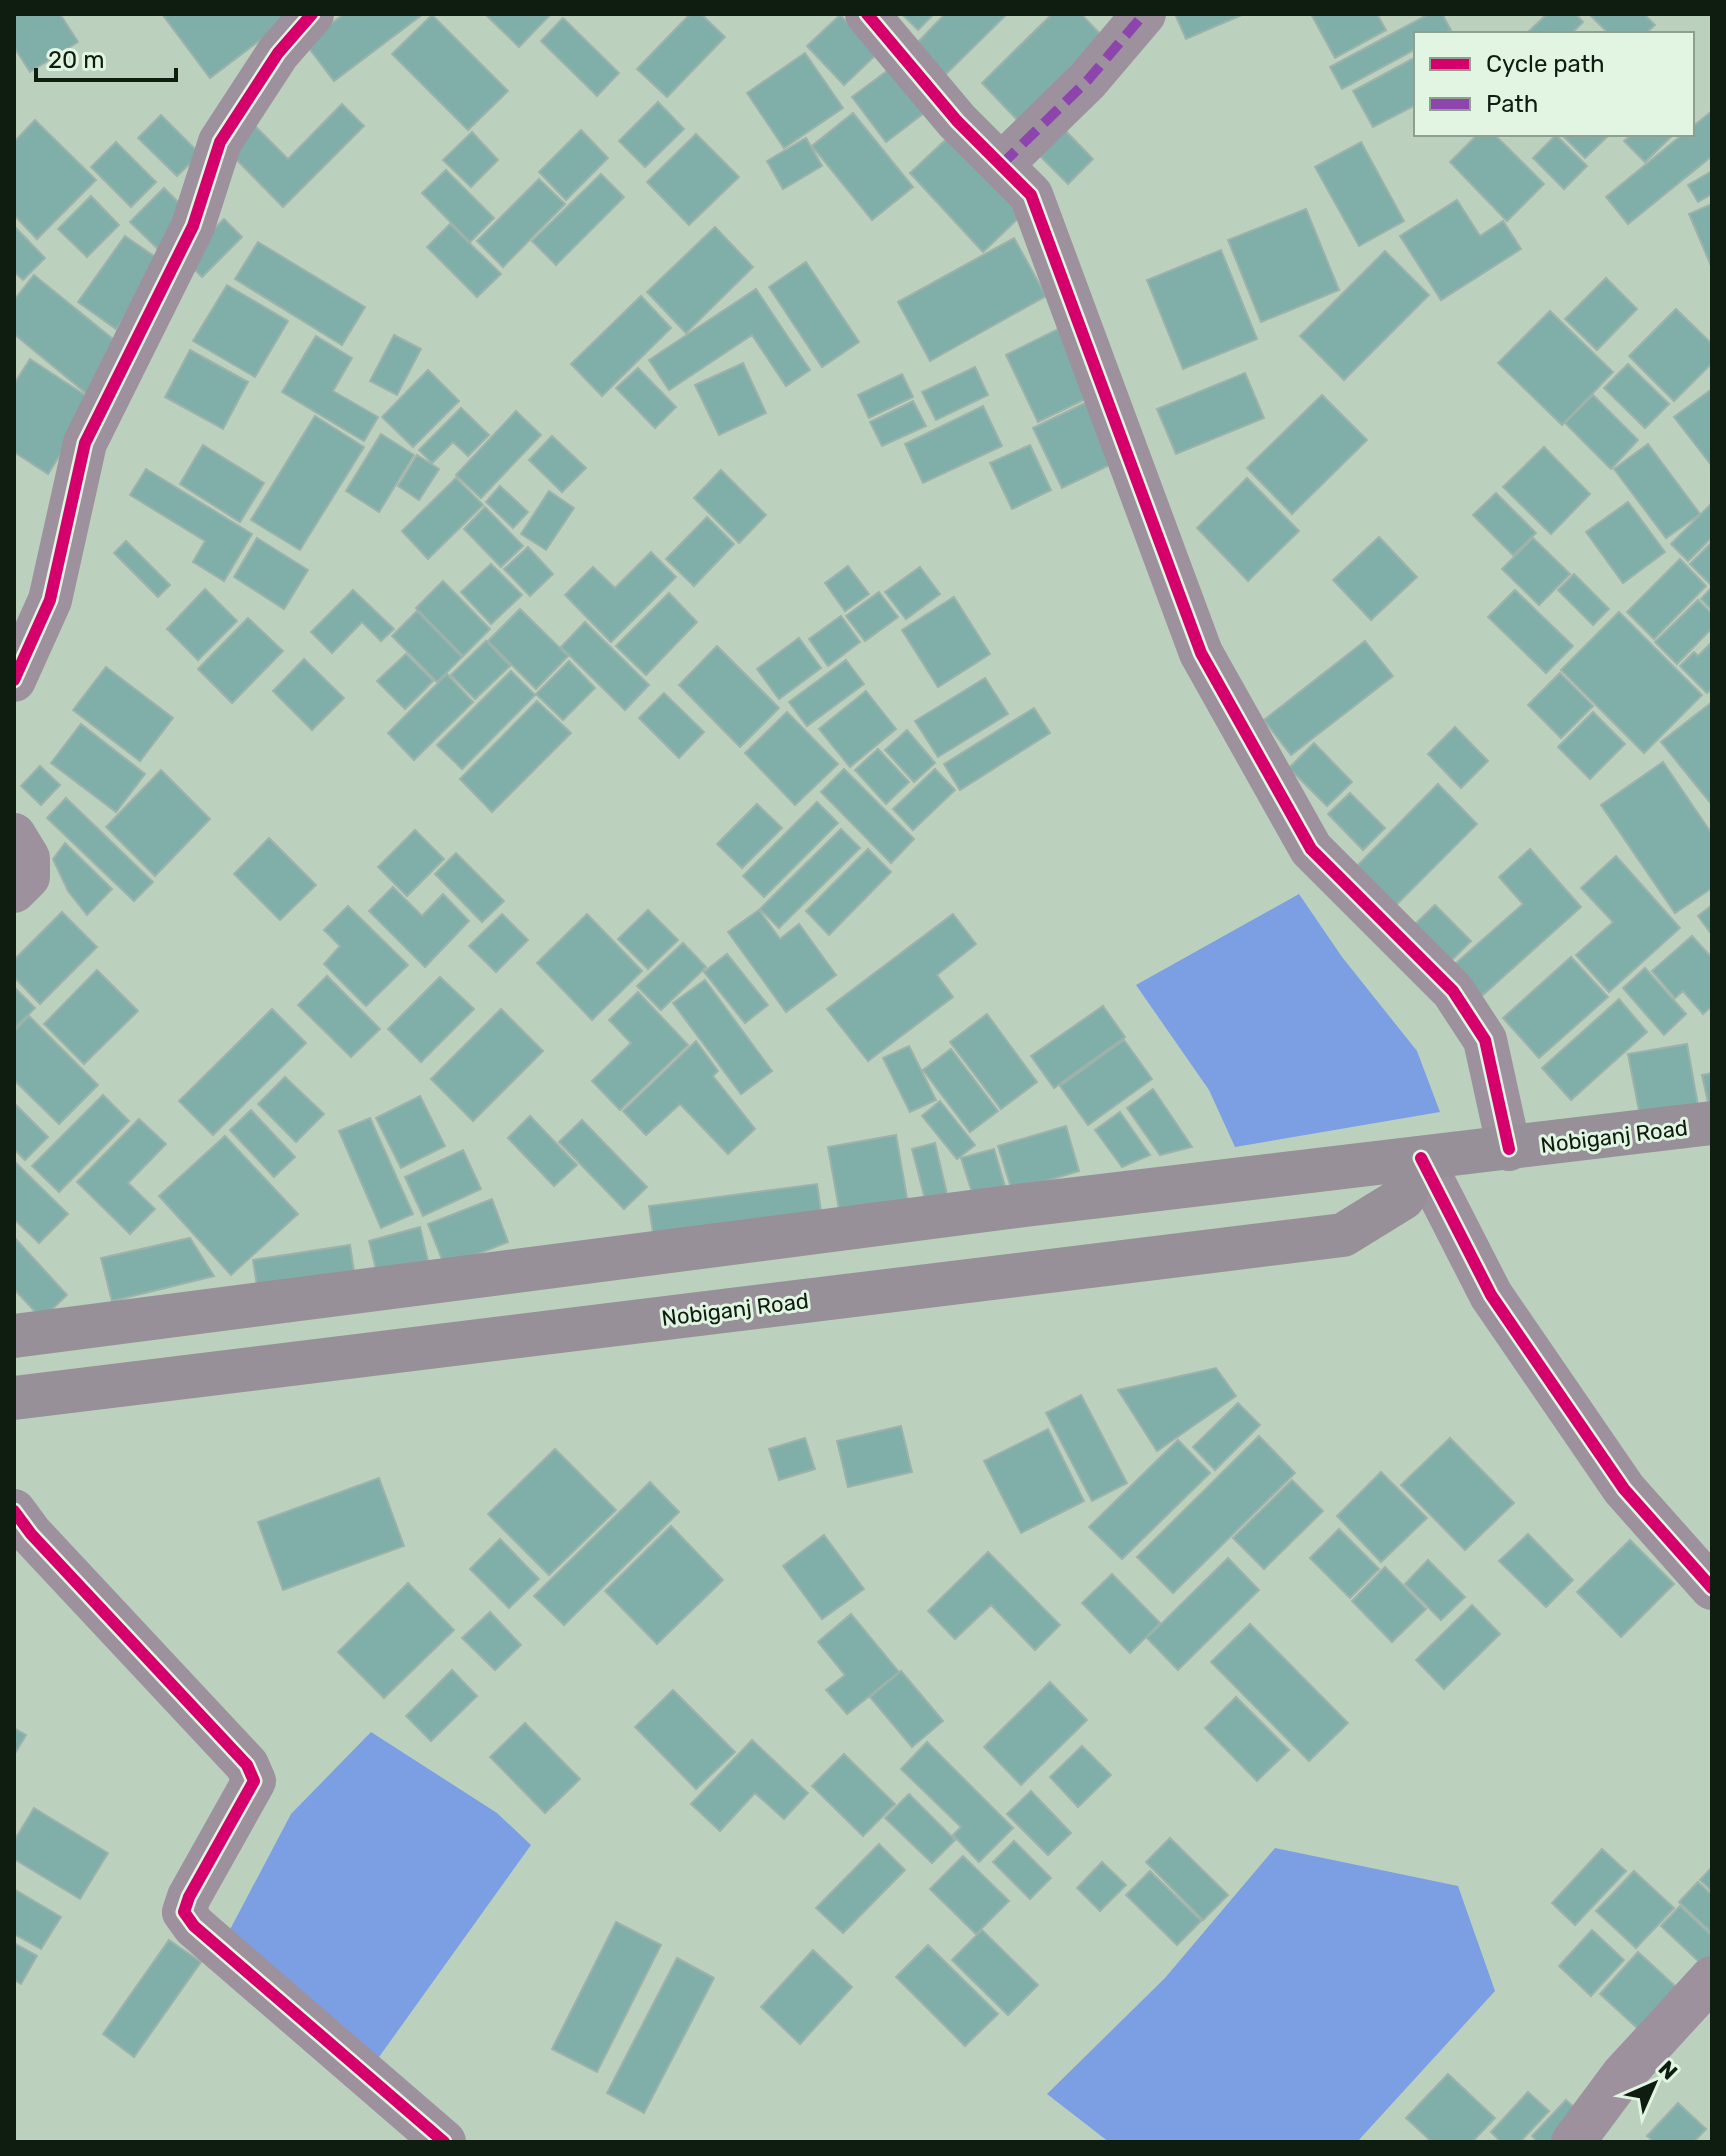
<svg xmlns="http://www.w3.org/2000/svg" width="1726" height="2156" font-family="Rubik,sans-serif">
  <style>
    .water { fill: #7c9ee3 }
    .building { fill: #80afa9; stroke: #9db2ab; stroke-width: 2 }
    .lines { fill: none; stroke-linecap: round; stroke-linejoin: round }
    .minor { stroke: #9d919e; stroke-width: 44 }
    .major { stroke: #989098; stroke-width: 44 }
    .quiet { stroke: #8e44ad; stroke-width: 10; stroke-dasharray: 20 10; stroke-linecap: butt }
    .cycleway-casing { stroke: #e1f5e2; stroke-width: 17 }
    .cycleway { stroke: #d6006c; stroke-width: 12 }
    .labels { text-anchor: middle; stroke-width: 6; stroke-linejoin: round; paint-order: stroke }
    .street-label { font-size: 22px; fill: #0e1d0f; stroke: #e1f5e2 }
  </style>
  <rect width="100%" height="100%" fill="#bcd1bd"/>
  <path class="water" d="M1299 894 1342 957 1417 1051 1440 1112 1235 1147 1209 1090 1136 985Z
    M371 1732 497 1813 531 1845 374 2064 224 1941 291 1814Z
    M1275 1848 1458 1886 1495 1991 1357 2142H1109L1047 2094 1165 1978Z"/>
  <path class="building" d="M14 14H60L78 42 30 72 14 47Z
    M162 14H284L288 19 210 78Z
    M344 14H423L334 81 305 43Z
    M485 14H551L519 47Z
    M690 14H701L725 37 667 97 637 69Z
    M902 14H934L918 30Z
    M945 14H1007L944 76 914 46Z
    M1052 14H1081L1107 41 1022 125 982 83Z
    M1175 14H1244L1186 39Z
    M1311 14H1377L1386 30 1335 58Z
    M1429 14H1442L1451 30 1443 34H1416V49L1342 89 1330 67Z
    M1547 14H1576L1583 22 1571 34H1526Z
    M1589 14H1644L1655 25 1645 34H1609Z
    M432 15 508 91 468 130 392 54Z
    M840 15 877 54 844 85 807 46Z
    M563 18 619 73 597 96 541 41Z
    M805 53 843 108 784 148 747 93Z
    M1416 57V105L1373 127 1353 91Z
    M899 62 932 107 886 142 852 97Z
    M658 102 684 129 645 167 619 141Z
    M342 104 364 126 283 207 226 149 252 123 288 159Z
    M1712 111V156L1628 224 1606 197 1683 134H1692V127Z
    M853 113 913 187 872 220 812 146Z
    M161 115 200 154 177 176 138 138Z
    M35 120 96 180 37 239 14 215V142Z
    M1056 121 1093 159 1068 184 1030 146Z
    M581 130 608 158 566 200 539 172Z
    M955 131 1028 209 983 252 910 173Z
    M472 132 498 160 471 187 443 160Z
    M696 134 739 177 689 225 647 182Z
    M1478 134H1494L1544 184 1507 221 1450 162Z
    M1561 134H1610L1585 158Z
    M1632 134H1674L1645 162 1624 141Z
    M1556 135 1587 166 1564 189 1533 158Z
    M806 138 822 166 783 189 767 161Z
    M116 142 156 182 131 207 91 167Z
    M1361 142 1404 221 1359 246 1315 167Z
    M446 170 494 218 470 242 422 193Z
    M1712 171V194L1698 202 1688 185Z
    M601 174 624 197 556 265 532 241Z
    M539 179 565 204 503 267 477 241Z
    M164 188 193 217 159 250 130 222Z
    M91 196 119 225 87 257 58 229Z
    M1457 200 1480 236 1503 221 1521 249 1441 300 1400 236Z
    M1712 204V268L1689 214Z
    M1306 209 1339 290 1261 322 1228 240Z
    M224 219 242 237 202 277 184 259Z
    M450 224 501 274 477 297 427 247Z
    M14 226 45 258 23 280 14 272Z
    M715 227 753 267 686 333 647 292Z
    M125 236 164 263 116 329 78 302Z
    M1014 238 1046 296 930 361 898 302Z
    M258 242 365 307 342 345 235 279Z
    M1221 250 1257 339 1183 369 1147 280Z
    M1385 251 1429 295 1344 380 1300 336Z
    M806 262 859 342 822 367 769 287Z
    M34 275 124 348 87 394 14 334V300Z
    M1606 278 1637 309 1597 350 1565 319Z
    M227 285 288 321 255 377 193 341Z
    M756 289 810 370 786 386 752 335 669 390 649 360Z
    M641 296 671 328 602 396 571 364Z
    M1676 309 1712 344V363L1674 401 1629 356Z
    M1550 311 1613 372 1562 425 1498 363Z
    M1066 325 1098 393 1038 422 1006 355Z
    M394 335 421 349 397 395 370 381Z
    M316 336 352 358 333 391 378 417 364 441 282 392Z
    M190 350 248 382 223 429 165 397Z
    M30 359 94 401 48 474 14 452V384Z
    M743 363 766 413 719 435 695 385Z
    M1628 364 1669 404 1645 428 1604 388Z
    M975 367 988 395 936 420 922 392Z
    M638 368 676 407 655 428 616 388Z
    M428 370 459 401 413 447 382 417Z
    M1245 373 1264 418 1176 454 1157 409Z
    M902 374 913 397 869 418 858 395Z
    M1712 389V466L1674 417Z
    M1322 395 1367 440 1292 514 1247 468Z
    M1593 395 1638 440 1611 469 1565 423Z
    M1091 400 1120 460 1062 488 1033 428Z
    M913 401 926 426 882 446 870 422Z
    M983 406 1002 446 923 483 905 444Z
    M461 408 489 435 468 456 453 442 432 463 419 450Z
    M516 411 541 435 481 498 456 475Z
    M315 416 364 447 300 550 251 520Z
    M381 434 414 455 379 512 346 491Z
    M552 436 586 468 562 492 529 460Z
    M1648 444 1700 514 1666 538 1614 469Z
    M203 445 264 483 240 522 180 484Z
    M1030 445 1051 490 1012 509 990 463Z
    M1544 447 1590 494 1551 534 1503 487Z
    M417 455 439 469 419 500 398 486Z
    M146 469 252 534 224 581 193 562 205 541 130 495Z
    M721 470 766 515 739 543 694 498Z
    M456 478 483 505 428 559 402 531Z
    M1247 478 1299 531 1248 581 1197 528Z
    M500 486 528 512 513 528 486 502Z
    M549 491 574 508 546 550 521 534Z
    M1496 493 1536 533 1513 555 1473 515Z
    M1628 502 1665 552 1623 583 1586 532Z
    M1712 503V537L1688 561 1671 544Z
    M485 507 523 546 501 567 464 529Z
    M707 517 734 544 694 586 666 559Z
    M1379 537 1417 577 1371 620 1333 580Z
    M257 538 308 570 284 609 234 577Z
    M1533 538 1570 574 1539 605 1502 569Z
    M126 541 170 585 158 597 114 553Z
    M1712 542V583L1711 585 1690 564Z
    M528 547 553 574 530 596 504 569Z
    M651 552 676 577 611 642 565 595 593 567 615 588Z
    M1680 559 1706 586 1654 639 1627 612Z
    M491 564 522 595 491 624 461 592Z
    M848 566 869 594 845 611 825 583Z
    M920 567 940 594 906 619 885 592Z
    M1574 574 1609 609 1593 625 1558 590Z
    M443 581 490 629 463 656 416 608Z
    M1712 587V610L1701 599Z
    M205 589 237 621 198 660 167 629Z
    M353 590 394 629 381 641 362 622 332 653 311 632Z
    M1515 590 1573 646 1546 673 1488 617Z
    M879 592 898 617 865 641 846 616Z
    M669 593 697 622 646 675 616 646Z
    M954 597 990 654 938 687 902 630Z
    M1698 600 1712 614V628L1677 664 1655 642Z
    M520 609 568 656 536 689 488 641Z
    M417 611 462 657 437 682 392 636Z
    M1619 612 1702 695 1644 753 1561 670Z
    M841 616 860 642 828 666 809 639Z
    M248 618 283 651 232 703 198 669Z
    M585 622 649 685 625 710 561 647Z
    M799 638 821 668 779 699 757 669Z
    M486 641 510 666 475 699 451 675Z
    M1365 641 1393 676 1291 755 1264 720Z
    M1712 642V688L1707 693 1680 666 1694 652 1698 656Z
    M717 646 779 708 740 747 679 685Z
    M406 654 433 681 405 709 377 681Z
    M304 659 344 698 312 730 273 691Z
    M846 660 864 684 807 726 789 702Z
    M569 661 595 688 563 720 536 694Z
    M106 667 173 718 140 761 73 710Z
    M511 671 535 695 462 769 437 745Z
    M1560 673 1593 706 1561 738 1528 705Z
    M447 674 473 702 414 760 388 733Z
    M985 678 1008 714 938 757 915 721Z
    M866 691 896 729 850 767 819 729Z
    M664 693 704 732 679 758 639 718Z
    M537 701 571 733 492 812 460 779Z
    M1712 702V805L1661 742Z
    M1034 708 1050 733 960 790 944 764Z
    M787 712 838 764 795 805 745 753Z
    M1593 712 1625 744 1590 779 1558 747Z
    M81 724 145 774 116 812 51 763Z
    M1455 727 1488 761 1461 788 1428 754Z
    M907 730 935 763 914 782 885 750Z
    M1314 743 1352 782 1327 806 1289 768Z
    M878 749 909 782 886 804 855 770Z
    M1663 762 1712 834V888L1675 913 1601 805Z
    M40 766 60 785 41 805 21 786Z
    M844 769 914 839 891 863 821 792Z
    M935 769 955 790 913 830 893 809Z
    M161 770 210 819 155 876 106 827Z
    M1438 784 1477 824 1394 907 1355 868Z
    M1350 793 1385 828 1363 850 1328 814Z
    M66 798 153 882 134 901 47 818Z
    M817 802 838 823 764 897 743 876Z
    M757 804 782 828 742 868 717 844Z
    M841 829 860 848 779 928 760 909Z
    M415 830 444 859 407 896 378 867Z
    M269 838 316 885 280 920 234 874Z
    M65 843 112 889 87 915 68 891 53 859Z
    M868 849 891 872 829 935 806 911Z
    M1530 849 1581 907 1475 1002 1447 971 1523 904 1499 877Z
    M456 853 504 901 482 922 435 874Z
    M1616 856 1680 928 1609 992 1576 955 1613 922 1581 888Z
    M393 887 422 916 443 894 469 921 425 967 369 911Z
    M1435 905 1471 941 1447 965 1410 929Z
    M1712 905V935L1698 916Z
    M348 906 408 965 366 1006 324 964 340 946 324 930Z
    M648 910 678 940 648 969 618 939Z
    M759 910 780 939 799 924 836 975 786 1012 728 932Z
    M62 912 97 947 40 1004 14 977V960Z
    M502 914 528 940 496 972 469 946Z
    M587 914 642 971 592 1020 537 963Z
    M953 914 976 944 937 975 953 997 868 1061 827 1009Z
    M1692 936 1712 958V1006L1703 1014 1683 991 1675 998 1652 971Z
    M683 943 706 967 661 1010 637 986Z
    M727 954 768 1005 745 1023 704 972Z
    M1571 957 1608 997 1539 1058 1503 1018Z
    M1645 968 1686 1014 1664 1035 1623 988Z
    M97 970 138 1011 84 1064 44 1024Z
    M327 976 380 1029 351 1057 298 1005Z
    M440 977 474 1009 421 1062 388 1029Z
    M705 980 772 1071 741 1094 673 1003Z
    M14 987 35 1008 14 1029Z
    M638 992 688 1045 620 1110 592 1081 631 1043 609 1020Z
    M1619 999 1647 1032 1571 1100 1542 1068Z
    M1103 1006 1125 1037 1054 1088 1031 1056Z
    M272 1009 306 1043 213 1135 179 1101Z
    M501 1009 543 1051 473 1121 431 1079Z
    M987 1014 1037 1082 1001 1109 950 1042Z
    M29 1016 98 1085 59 1124 14 1080V1031Z
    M1124 1040 1152 1079 1088 1125 1060 1086Z
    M696 1041 718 1071 713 1076 755 1129 728 1154 680 1104 646 1135 623 1111Z
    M1687 1044 1699 1111 1641 1121 1628 1054Z
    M909 1046 936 1100 910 1112 883 1058Z
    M951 1049 998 1111 970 1132 923 1070Z
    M1712 1073V1116H1711L1702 1075Z
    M285 1077 324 1114 296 1142 258 1104Z
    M1153 1089 1192 1147 1160 1155 1127 1108Z
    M103 1095 129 1121 59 1192 32 1166Z
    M420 1096 445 1146 401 1168 376 1118Z
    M940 1101 975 1145 957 1159 922 1116Z
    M14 1103 48 1137 25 1160 14 1149Z
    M251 1110 295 1157 274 1177 230 1130Z
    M1120 1112 1150 1155 1122 1167 1095 1130Z
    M530 1116 577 1165 554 1186 508 1138Z
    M370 1118 413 1214 381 1228 339 1131Z
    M139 1119 166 1144 128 1183 155 1209 130 1234 77 1182Z
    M582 1120 647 1187 624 1209 559 1142Z
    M1066 1126 1079 1171 1012 1191 998 1146Z
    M896 1135 910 1215 842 1226 828 1147Z
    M225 1136 298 1214 231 1275 159 1196Z
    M935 1143 948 1198 926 1203 912 1149Z
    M994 1149 1008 1196 976 1205 961 1158Z
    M463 1150 481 1189 423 1216 405 1177Z
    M14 1161 68 1214 39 1243 14 1219Z
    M817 1184 822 1218 654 1240 649 1206Z
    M492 1199 508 1242 445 1267 428 1224Z
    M420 1227 428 1261 377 1273 369 1241Z
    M14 1237 67 1295 42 1319 14 1289Z
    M190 1238 214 1276 112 1301 101 1258Z
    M350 1245 356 1285 259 1299 253 1260Z
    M1216 1368 1236 1396 1157 1451 1118 1390Z
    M1081 1395 1127 1483 1092 1501 1046 1413Z
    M1238 1403 1260 1425 1215 1470 1193 1447Z
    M901 1426 912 1472 848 1487 837 1441Z
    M1048 1429 1084 1501 1021 1533 984 1461Z
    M1259 1436 1295 1473 1173 1593 1137 1557Z
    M805 1438 815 1469 779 1480 769 1449Z
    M1450 1438 1514 1503 1465 1550 1401 1485Z
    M1178 1440 1210 1473 1122 1559 1089 1527Z
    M555 1449 616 1510 549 1575 488 1514Z
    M1381 1472 1427 1518 1381 1562 1337 1516Z
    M379 1478 404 1546 283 1590 258 1522Z
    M1292 1480 1323 1511 1264 1569 1233 1538Z
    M650 1482 679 1512 564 1625 534 1596Z
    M671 1526 723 1580 657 1644 605 1591Z
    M1339 1529 1379 1569 1350 1598 1310 1558Z
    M1528 1534 1573 1580 1546 1607 1499 1561Z
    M824 1535 864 1589 822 1619 783 1566Z
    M500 1539 539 1579 509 1608 470 1569Z
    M1630 1540 1674 1584 1621 1637 1577 1592Z
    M988 1552 1060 1625 1035 1650 991 1605 955 1639 928 1611Z
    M1228 1558 1259 1590 1178 1670 1147 1638Z
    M1428 1560 1465 1597 1441 1620 1405 1584Z
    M1385 1567 1426 1609 1392 1642 1352 1601Z
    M1112 1574 1160 1623 1130 1653 1082 1603Z
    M408 1583 454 1630 384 1698 338 1652Z
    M1472 1605 1500 1634 1444 1689 1416 1660Z
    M490 1612 521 1645 495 1670 462 1638Z
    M851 1614 899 1672 847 1714 826 1690 845 1675 818 1642Z
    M1250 1624 1348 1723 1309 1761 1211 1662Z
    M452 1670 477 1696 431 1741 406 1716Z
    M901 1671 943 1721 912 1747 870 1697Z
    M1050 1682 1087 1720 1021 1785 984 1747Z
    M673 1690 735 1752 696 1789 635 1727Z
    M1236 1697 1289 1750 1257 1781 1205 1728Z
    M525 1723 580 1779 545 1813 490 1757Z
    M14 1728 26 1735 14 1755Z
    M752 1740 808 1793 784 1819 755 1793 720 1831 691 1804Z
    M927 1742 1013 1828 979 1862 953 1835 961 1827 901 1769Z
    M1082 1746 1111 1775 1078 1807 1050 1777Z
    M844 1754 895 1804 863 1836 812 1786Z
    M1031 1791 1071 1833 1048 1855 1007 1814Z
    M909 1794 955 1840 932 1863 885 1818Z
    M34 1808 108 1853 80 1899 14 1859V1841Z
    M1170 1838 1228 1895 1203 1920 1146 1862Z
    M1014 1841 1051 1878 1030 1899 993 1862Z
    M879 1844 905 1870 843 1933 816 1908Z
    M1602 1849 1626 1871 1575 1925 1552 1903Z
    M963 1856 1009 1901 976 1934 930 1889Z
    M1102 1862 1126 1885 1100 1911 1077 1888Z
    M1712 1867V1891L1700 1880Z
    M1150 1871 1201 1921 1177 1945 1126 1895Z
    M1634 1871 1674 1908 1636 1948 1596 1911Z
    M1698 1882 1712 1895V1933L1679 1902Z
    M14 1889 61 1917 41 1949 14 1934Z
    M1680 1906 1712 1936 1711 1973 1661 1926Z
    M616 1922 661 1945 597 2072 552 2049Z
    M982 1930 1038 1985 1008 2015 952 1960Z
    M1592 1930 1624 1960 1591 1996 1559 1966Z
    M169 1940 201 1962 134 2057 103 2034Z
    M14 1943 37 1956 21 1984 14 1980Z
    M928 1945 998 2014 965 2046 896 1977Z
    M813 1950 852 1987 800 2044 761 2007Z
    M1638 1952 1686 1996 1648 2038 1600 1994Z
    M677 1958 714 1978 644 2113 607 2093Z
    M1448 2074 1495 2118 1472 2142H1432L1406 2118Z
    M1528 2092 1549 2111 1520 2142H1501L1491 2132Z
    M1566 2100 1585 2117 1562 2142H1538L1532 2136Z
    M1678 2103 1706 2129 1694 2142H1654L1647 2136Z"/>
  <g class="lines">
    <path class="minor" d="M867 14 957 121 1031 195 1201 653 1311 849 1453 991 1485 1040 1509 1149
      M1001 165 1087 81 1144 14
      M14 680 50 600 85 443 193 226 220 142 278 53 312 14
      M14 835 28 858V877L14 891
      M1421 1158 1491 1295 1624 1489 1712 1588
      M14 1511 31 1534 247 1765 254 1781 189 1897 184 1912 194 1926 444 2142
      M1573 2142 1622 2076 1712 1978"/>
    <path class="major" d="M14 1336 1025 1205 1712 1123
      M14 1398 1343 1235 1403 1198 1421 1158"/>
    <path class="quiet" d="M1001 165 1087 81 1144 14"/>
    <g class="cycleway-casing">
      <path id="cycleway" d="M867 14 957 121 1031 195 1201 653 1311 849 1453 991 1485 1040 1509 1149
        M14 680 50 600 85 443 193 226 220 142 278 53 312 14
        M1421 1158 1491 1295 1624 1489 1712 1588
        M14 1511 31 1534 247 1765 254 1781 189 1897 184 1912 194 1926 444 2142"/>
    </g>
    <use href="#cycleway" class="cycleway"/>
  </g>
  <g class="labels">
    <g class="street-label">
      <text transform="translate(1614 1136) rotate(-7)" y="8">Nobiganj Road</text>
      <text transform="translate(735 1309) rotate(-7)" y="8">Nobiganj Road</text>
    </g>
  </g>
  <rect width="1726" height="2156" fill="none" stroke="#0e1d0f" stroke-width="32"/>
  <rect x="1414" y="32" width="280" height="104" fill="#e1f5e2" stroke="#8d9f8e" stroke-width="2"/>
  <rect x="1430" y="58" width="40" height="12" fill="#d6006c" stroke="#8d9f8e" stroke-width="2"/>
  <text x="1486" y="72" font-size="24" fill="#0e1d0f">Cycle path</text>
  <rect x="1430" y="98" width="40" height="12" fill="#8e44ad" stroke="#8d9f8e" stroke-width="2"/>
  <text x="1486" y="112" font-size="24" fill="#0e1d0f">Path</text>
  <g transform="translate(1654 2084) rotate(45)" stroke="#e1f5e2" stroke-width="6" paint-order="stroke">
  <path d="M0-6L14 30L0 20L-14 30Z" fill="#0e1d0f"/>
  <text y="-12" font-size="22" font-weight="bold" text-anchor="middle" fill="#0e1d0f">N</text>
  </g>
  <path d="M36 68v12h140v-12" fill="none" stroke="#0e1d0f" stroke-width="4"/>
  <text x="48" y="68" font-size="24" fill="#0e1d0f" stroke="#e1f5e2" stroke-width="6" paint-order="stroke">20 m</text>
</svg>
